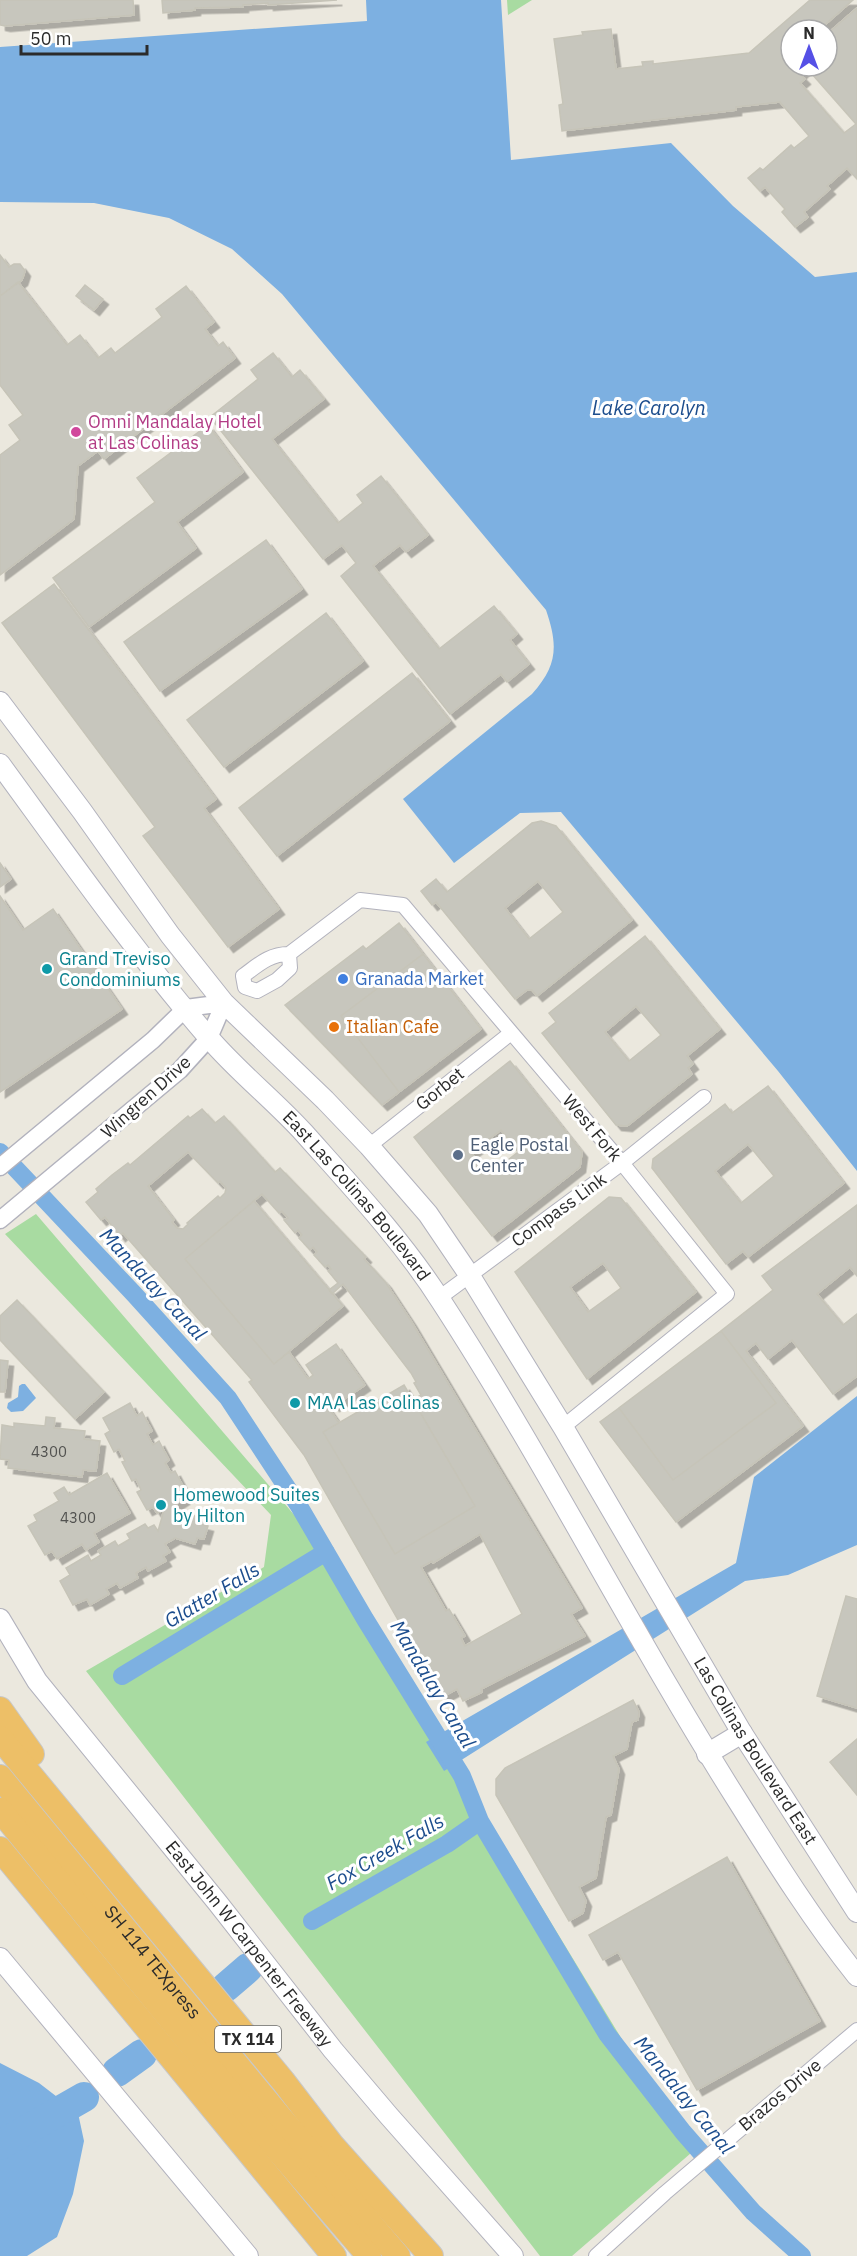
<svg xmlns="http://www.w3.org/2000/svg" width="857" height="2256" font-family="'IBM Plex Sans',sans-serif">
  <style>
    .green { fill: #a8dba1 }
    .water { fill: #7db0e1 }
    .lines { fill: none; stroke-linecap: round; stroke-linejoin: round }
    .canal { stroke: #7db0e1; stroke-width: 18 }
    .river { stroke: #7db0e1; stroke-width: 30 }
    .building { fill: #c7c6bd; stroke: #c6c4b8; stroke-width: 1.5; fill-rule: evenodd; filter: url(#shadow) }
    .minor-casing { stroke: #b2b2bd; stroke-width: 16 }
    .tertiary-casing { stroke: #b2b2bd; stroke-width: 19 }
    .secondary-casing { stroke: #b2b2bd; stroke-width: 22 }
    .motorway-casing { stroke: #c8c8c8; stroke-width: 26 }
    .minor { stroke: #fff; stroke-width: 14 }
    .tertiary { stroke: #fff; stroke-width: 16 }
    .secondary { stroke: #fff; stroke-width: 20 }
    .motorway { stroke: #edbf67; stroke-width: 24 }
    .hotel-dot { fill: #d1479c; stroke: #fff; stroke-width: 2 }
    .culture-dot { fill: #0f9aa8; stroke: #fff; stroke-width: 2 }
    .shop-dot { fill: #3f7fe0; stroke: #fff; stroke-width: 2 }
    .food-dot { fill: #e8710a; stroke: #fff; stroke-width: 2 }
    .service-dot { fill: #5c6f8a; stroke: #fff; stroke-width: 2 }
    .labels { text-anchor: middle; stroke-width: 6; stroke-linejoin: round; paint-order: stroke }
    .number-label { font-size: 15px; fill: #525250 }
    .shield { fill: #fff; stroke: #6b6b6b; stroke-width: 1.5 }
    .shield-label { font-size: 16px; font-weight: bold; fill: #2b2b2b }
    .hotel-label { font-size: 18px; fill: #b23c85; stroke: #fff; text-anchor: start }
    .culture-label { font-size: 18px; fill: #0d838f; stroke: #fff; text-anchor: start }
    .shop-label { font-size: 18px; fill: #366cbe; stroke: #fff; text-anchor: start }
    .food-label { font-size: 18px; fill: #c56008; stroke: #fff; text-anchor: start }
    .street-label { font-size: 18px; fill: #2b2b2b; stroke: #fff }
    .service-label { font-size: 18px; fill: #4e5e75; stroke: #fff; text-anchor: start }
    .water-label { font-size: 20px; font-style: italic; fill: #1c4d8d; stroke: #fff }
  </style>
  <defs>
    <filter id="shadow"><feDropShadow dx="5.5" dy="5.5" stdDeviation="0" flood-color="#0004"/></filter>
  </defs>
  <rect width="100%" height="100%" fill="#ebe8de"/>
  <path class="green" d="M507 0H532L508 15Z
    M36 1214 326 1552 691 2153 572 2256H540L86 1671 264 1567 271 1515 5 1234Z"/>
  <path class="water" d="M366 0H501L511 160 671 143 733 206 815 277 857 272V1171L778 1071 561 812 520 813 454 863 403 799 532 694C558 665 558 645 546 610L282 294 232 249 169 218 94 203 0 202V47L367 21Z
    M22 1384H25L36 1398 23 1411 11 1412 7 1408 8 1403 18 1397 19 1386Z
    M857 1396V1545L788 1575 745 1581 444 1771 426 1742 736 1563 754 1477Z
    M0 2063 39 2083 78 2113 84 2141 73 2194 57 2237 27 2256H0Z"/>
  <g class="lines">
    <path class="canal" d="M0 1152 134 1294 228 1398 299 1506 365 1619 462 1776 480 1821 607 2034 683 2132 753 2212 802 2256
      M122 1676 326 1552
      M312 1921 447 1844 480 1821"/>
    <path class="river" d="M226 1987 248 1968
      M117 2072 142 2054
      M0 2145 84 2097"/>
  </g>
  <path class="building" d="M0 0H133L134 15 5 26 0 25Z
    M162 0H337L268 5V3L243 5V7L195 8V10L163 13Z
    M810 0H853L819 30H791V66L807 67 800 74 805 79 800 83 844 133 856 124 857 125V179L847 168 827 186 830 189 804 212 808 217 795 227 782 212 785 209 765 187 760 191 748 178 760 168 763 170 791 145 794 148 809 136 780 102 736 107V110L562 131 559 105 563 104 554 39 583 35 582 32 611 29 616 69 643 66 642 62 653 61V64L749 53Z
    M857 8V125L805 66H827V34Z
    M0 255 9 267 14 264H20L25 271 22 280 0 296Z
    M18 282 67 345 80 335 98 358 111 348 115 353 162 317 156 309 186 286 214 322 205 329 218 346 223 342 235 358 104 459 98 451 78 466 74 519 0 575V455L20 440 9 425 23 415 0 385V296Z
    M85 285 103 299 94 310 76 296Z
    M273 353 292 377 300 370 324 399 272 439 338 523 363 503 357 495 381 476 428 535 406 552 400 545 373 566 439 649 494 606 517 634 510 640 529 664 507 682 501 674 450 714 341 576 356 563 342 545 323 559 210 417 258 379 251 370Z
    M208 425 243 472 177 522 196 548 89 627 53 578 155 502 137 478Z
    M266 540 302 589 160 691 124 642Z
    M54 584 216 799 204 808 279 909 228 947 143 836 155 827 2 623Z
    M326 613 363 661 224 767 187 720Z
    M412 673 450 721 277 856 239 808Z
    M541 821 556 826 632 920 537 996 532 990H527L515 999 436 902 432 905 421 891 436 879 447 892 532 823ZM538 881 563 912 529 939 505 908Z
    M0 863 11 879 0 887Z
    M0 896 23 930 53 909 122 1009 0 1092Z
    M399 923 423 954 341 1016 399 1092 382 1105 285 1005 363 946 366 949Z
    M645 936 720 1029 687 1056 693 1064 688 1068 692 1074 627 1126 616 1125 542 1033 556 1022 549 1013ZM636 1006 661 1035 629 1061 605 1032Z
    M423 954 481 1029 399 1092 341 1016Z
    M510 1061 582 1152 580 1167 492 1236 414 1137ZM501 1130 518 1152 489 1175 471 1153Z
    M768 1086 844 1183 748 1257 743 1251 726 1264 652 1168 653 1159 725 1104 732 1113ZM748 1144 774 1176 741 1203 715 1171Z
    M202 1109 215 1123 224 1116 275 1172 280 1168 366 1257 364 1259 386 1283 411 1321 582 1608 571 1614 585 1636 481 1689 482 1692 463 1701 457 1689 442 1697 304 1455 249 1382 252 1380 123 1233 120 1236 105 1217 101 1220 86 1202 98 1192 96 1189 112 1175 128 1163 130 1165 188 1116 190 1118ZM188 1152 218 1183 220 1181 226 1188 225 1193 220 1198 218 1196 187 1223 188 1224 183 1229 177 1228 172 1222 174 1220 148 1186ZM262 1194 279 1213 282 1211 288 1218 284 1220 295 1233 298 1230 302 1235 299 1238 310 1250 313 1247 317 1252 314 1255 325 1267 328 1265 331 1269 328 1271 338 1283 329 1290 332 1294 343 1284 411 1373 416 1382 414 1383 421 1395 413 1400 475 1506 395 1554 323 1432 339 1423 322 1399 327 1395 334 1406 365 1385 336 1344 306 1365 313 1375 308 1379 289 1352 274 1364 185 1259ZM480 1534 522 1614 465 1646 461 1638 465 1636 449 1609 446 1611 421 1567 432 1561 433 1563Z
    M609 1197 621 1198 696 1292 587 1379 515 1272ZM603 1263 621 1288 588 1312 570 1287Z
    M254 1201 343 1306 274 1364 185 1259Z
    M857 1205V1276L850 1267 817 1294 843 1325 857 1314V1376L833 1394 792 1340 768 1359 756 1343 746 1351 803 1426 676 1522 600 1422 619 1408 673 1480 776 1403 721 1331 773 1290 762 1276Z
    M17 1300 104 1392 75 1419 0 1340V1316Z
    M721 1331 776 1403 673 1480 619 1408Z
    M0 1360 8 1361 5 1392H0Z
    M404 1385 475 1506 395 1554 323 1432Z
    M130 1403 137 1416 142 1412 152 1431 147 1434 153 1445 159 1441 169 1460 165 1463 171 1473 175 1471 185 1490 180 1493 184 1499 176 1504 180 1512 202 1518 200 1524 208 1526 204 1539 197 1538 195 1544 175 1538 165 1544 170 1552 163 1556 166 1561 148 1571 146 1567 136 1573 138 1578 120 1588 117 1583 106 1589 109 1594 90 1605 87 1599 73 1605 60 1581 70 1575 66 1568 88 1555 91 1561 101 1555 98 1551 115 1541 118 1546 130 1539 127 1534 145 1524 148 1528 154 1525 158 1531 164 1510 157 1513 153 1507 147 1510 137 1492 141 1490 136 1479 132 1481 122 1462 125 1461 119 1449 114 1452 105 1434 110 1431 103 1418Z
    M46 1417 55 1418 54 1428 85 1431 84 1439 100 1441 96 1471 83 1470 82 1477 8 1468 9 1460 0 1459 2 1425 14 1427V1423L45 1426Z
    M107 1473 130 1513 94 1533 99 1542 86 1550 82 1544 57 1559 52 1551 45 1555 28 1526 37 1521 34 1515 59 1501 54 1493 64 1487 69 1495Z
    M846 1596 857 1599V1708L817 1696Z
    M633 1700 639 1712 638 1720 632 1722 627 1749 613 1756 619 1769 611 1815 606 1817 596 1878 579 1887 586 1901 583 1913 569 1921 496 1795V1779L505 1768Z
    M857 1739V1795L830 1762Z
    M727 1857 820 2021 697 2090 618 1952 603 1960 589 1935Z"/>
  <g class="lines">
    <g class="minor-casing">
      <path id="minor" d="M245 987 243 976C258 965 269 954 289 954L360 900 403 905 622 1163 727 1294 563 1427
        M245 987 257 991 277 980 290 968 289 954
        M369 1146 511 1033
        M439 1298 622 1163 704 1097
        M596 2256 665 2193 857 2030"/>
    </g>
    <g class="tertiary-casing">
      <path id="tertiary" d="M0 1167 153 1040 186 1008 224 1003
        M0 1220 180 1070 209 1038 224 1003"/>
    </g>
    <g class="secondary-casing">
      <g id="secondary">
        <path id="s1" d="M0 702 82 811 170 935 224 1003 325 1100 369 1146 428 1214 470 1276 563 1427 742 1733 857 1912"/>
        <path id="s2" d="M0 764C68 857 134 951 209 1038 238 1072 274 1100 304 1133 352 1187 402 1240 441 1301 547 1464 635 1639 739 1803 776 1862 813 1921 857 1976"/>
        <path id="s3" d="M0 1619 37 1681 217 1902 333 2050 389 2116 513 2256"/>
        <path d="M707 1754 742 1733"/>
        <path d="M0 1958 248 2256"/>
      </g>
    </g>
    <g class="motorway-casing">
      <g id="motorway">
        <path d="M0 1709 32 1754"/>
        <path d="M0 1738 283 2081 332 2145 431 2256"/>
        <path id="s4" d="M0 1777 279 2116 398 2256"/>
        <path d="M0 1810 263 2133 369 2256"/>
        <path d="M0 1849 334 2256"/>
      </g>
    </g>
    <use href="#minor" class="minor"/>
    <use href="#tertiary" class="tertiary"/>
    <use href="#secondary" class="secondary"/>
    <use href="#motorway" class="motorway"/>
  </g>
  <circle class="hotel-dot" cx="76" cy="432" r="6"/>
  <g class="culture-dot">
    <circle cx="47" cy="969" r="6"/>
    <circle cx="295" cy="1403" r="6"/>
    <circle cx="161" cy="1505" r="6"/>
  </g>
  <circle class="shop-dot" cx="343" cy="979" r="6"/>
  <circle class="food-dot" cx="334" cy="1027" r="6"/>
  <circle class="service-dot" cx="458" cy="1155" r="6"/>
  <g class="labels">
    <g class="number-label">
      <text x="49" y="1457">4300</text>
      <text x="78" y="1523">4300</text>
    </g>
    <rect class="shield" x="215" y="2026" width="66" height="26" rx="4.5"/>
    <g class="shield-label">
      <text x="248" y="2045">TX 114</text>
    </g>
    <g class="hotel-label">
      <text x="88" y="428">Omni Mandalay Hotel<tspan x="88" dy="21">at Las Colinas</tspan></text>
    </g>
    <g class="culture-label">
      <text x="59" y="965">Grand Treviso<tspan x="59" dy="21">Condominiums</tspan></text>
      <text x="307" y="1409">MAA Las Colinas</text>
      <text x="173" y="1501">Homewood Suites<tspan x="173" dy="21">by Hilton</tspan></text>
    </g>
    <g class="shop-label">
      <text x="355" y="985">Granada Market</text>
    </g>
    <g class="food-label">
      <text x="346" y="1033">Italian Cafe</text>
    </g>
    <g class="street-label">
      <text transform="translate(440 1089) rotate(-39)" y="6">Gorbet</text>
      <text transform="translate(146 1097) rotate(-42)" y="6">Wingren Drive</text>
      <text transform="translate(592 1128) rotate(50)" y="6">West Fork</text>
      <text dy="6" stroke="none"><textPath href="#s2" startOffset="561">East Las Colinas Boulevard</textPath></text>
      <text transform="translate(559 1210) rotate(-36)" y="6">Compass Link</text>
      <text dy="6" stroke="none"><textPath href="#s1" startOffset="1298">Las Colinas Boulevard East</textPath></text>
      <text dy="6" stroke="none"><textPath href="#s3" startOffset="410">East John W Carpenter Freeway</textPath></text>
      <text dy="6" stroke="none"><textPath href="#s4" startOffset="240">SH 114 TEXpress</textPath></text>
      <text transform="translate(780 2095) rotate(-40)" y="6">Brazos Drive</text>
    </g>
    <g class="service-label">
      <text x="470" y="1151">Eagle Postal<tspan x="470" dy="21">Center</tspan></text>
    </g>
    <g class="water-label">
      <text x="649" y="415">Lake Carolyn</text>
      <text transform="translate(153 1284) rotate(47)" y="7">Mandalay Canal</text>
      <text transform="translate(212 1595) rotate(-31)" y="7">Glatter Falls</text>
      <text transform="translate(433 1684) rotate(59)" y="7">Mandalay Canal</text>
      <text transform="translate(385 1852) rotate(-30)" y="7">Fox Creek Falls</text>
      <text transform="translate(684 2095) rotate(51)" y="7">Mandalay Canal</text>
    </g>
  </g>
  <g transform="translate(809 48)"><circle r="28" fill="#ffffff" stroke="#aaaaaa" stroke-width="1.5"/>
  <path d="M0-4.5L10 22L0 15L-10 22Z" fill="#5550e6"/>
  <text y="-9" font-size="16" font-weight="bold" text-anchor="middle" fill="#2b2b2b">N</text>
  </g>
  <path d="M21 45v9h126v-9" fill="none" stroke="#2b2b2b" stroke-width="3"/>
  <text x="30" y="45" font-size="18" fill="#2b2b2b" stroke="#ffffff" stroke-width="4.5" paint-order="stroke">50 m</text>
</svg>
